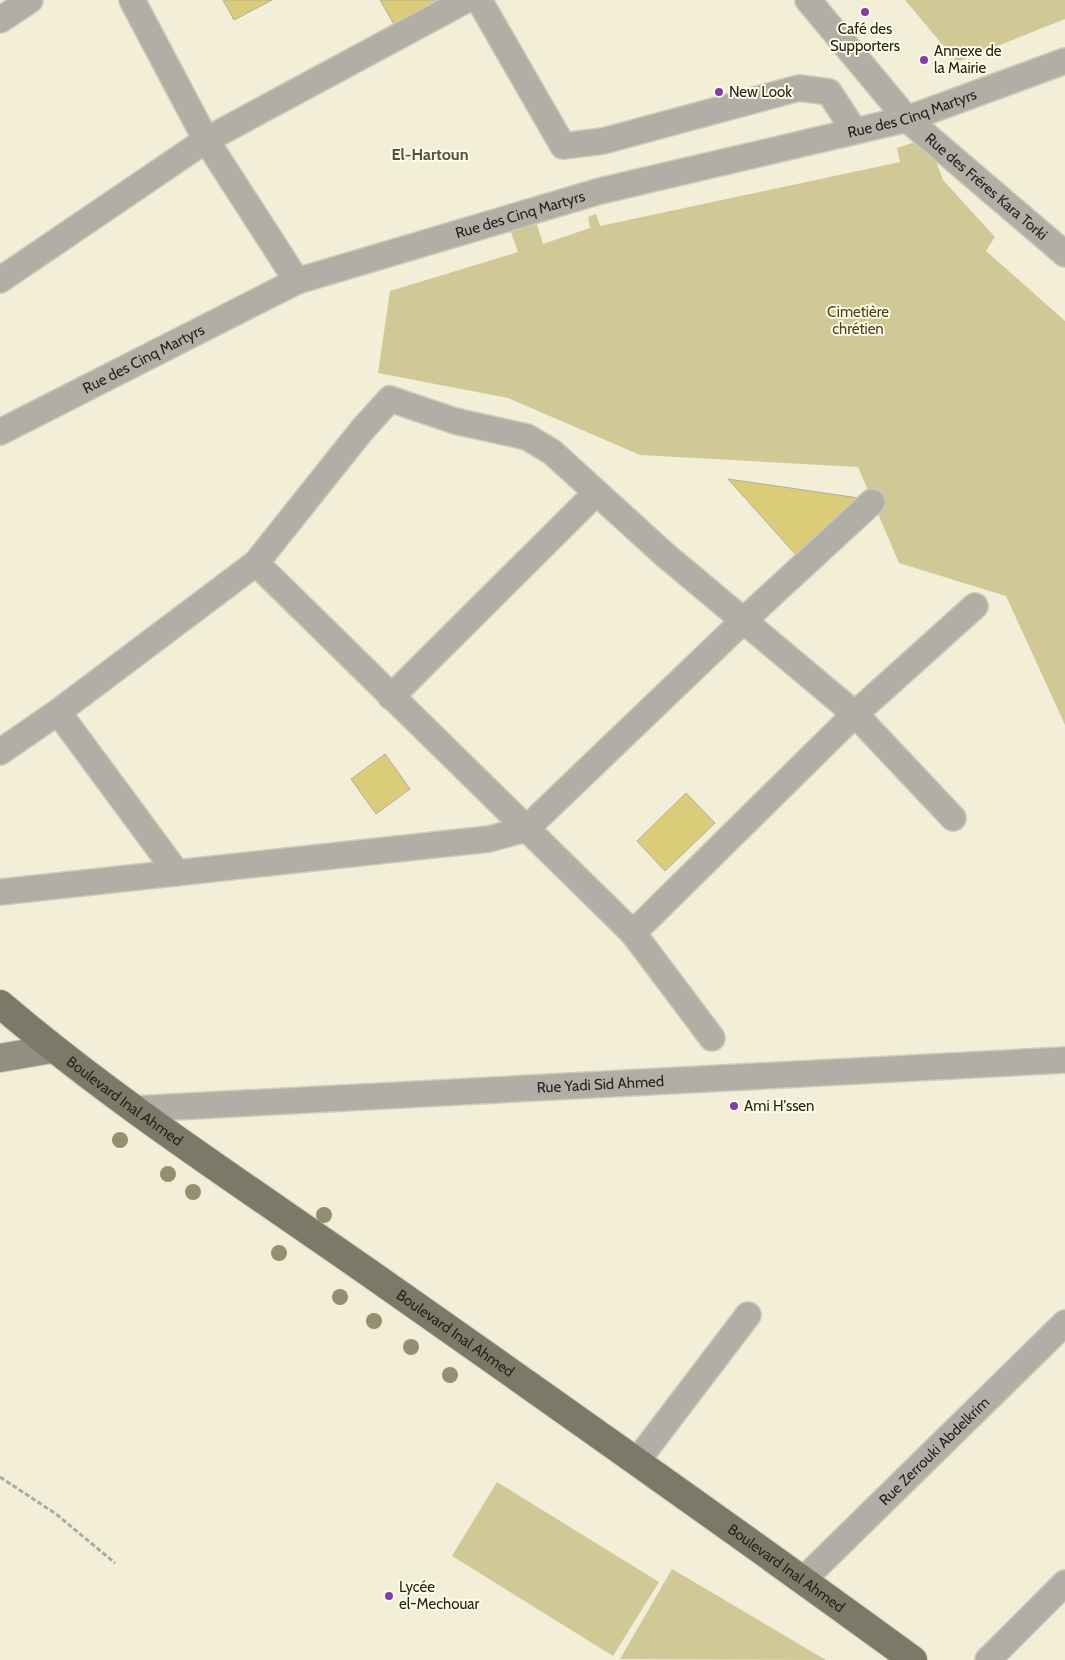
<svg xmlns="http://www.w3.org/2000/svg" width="1065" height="1660" font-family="Cabin,sans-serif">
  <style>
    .green { fill: #d1c995 }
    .building { fill: #dacc78; stroke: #b2af9a }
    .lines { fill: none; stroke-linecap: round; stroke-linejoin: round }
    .minor-casing { stroke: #cdcab6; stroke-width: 28 }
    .secondary-casing { stroke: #cdcab6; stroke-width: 30 }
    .primary-casing { stroke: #cdcab6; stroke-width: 30 }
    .path { stroke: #aeab9a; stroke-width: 3; stroke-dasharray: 5 2.5; stroke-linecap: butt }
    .minor { stroke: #b0aea5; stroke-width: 25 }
    .secondary { stroke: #918f82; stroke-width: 28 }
    .primary { stroke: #7c7969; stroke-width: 28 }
    .tree { fill: #948f71 }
    .poi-dot { fill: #823aad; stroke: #fffce5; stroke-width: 2 }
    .labels { text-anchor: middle; stroke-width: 4; stroke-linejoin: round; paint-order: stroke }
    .poi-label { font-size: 15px; fill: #25241c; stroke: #fffce5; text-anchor: start }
    .street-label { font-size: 15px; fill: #25241c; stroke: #fffce5 }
    .park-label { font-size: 15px; fill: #47411c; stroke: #fffce5 }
    .neighbourhood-label { font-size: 16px; font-weight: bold; fill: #555340; stroke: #fffce5 }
  </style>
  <rect width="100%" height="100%" fill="#f2eed8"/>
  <path class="green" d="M905 0H1065V19L957 62Z
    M918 141 935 159 943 180 995 237 986 251 1065 321V725L1006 596 899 563 858 467 640 455 508 398 378 373 390 291 518 252 510 230 535 218 543 244 590 228 588 217 596 214 600 226 900 162 897 148Z
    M497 1482 659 1582 613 1656 452 1556Z
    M672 1569 826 1660 620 1659Z"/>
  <path class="building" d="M223 0H272L234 20Z
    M380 0H438L439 2 395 26Z
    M728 479 859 498 797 556Z
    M385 754 410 789 376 814 351 779Z
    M686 793 715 823 665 871 637 841Z"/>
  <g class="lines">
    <g class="minor-casing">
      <g id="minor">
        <path d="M132 0 206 140 297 281"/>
        <path d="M479 0 563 146 603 141 799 88 829 92 854 130"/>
        <path id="s1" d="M808 0 907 119 1065 254"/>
        <path d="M0 20 30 0"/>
        <path d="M0 280 206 140 466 0"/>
        <path id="s2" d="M0 432 297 281 600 191 907 119 1065 61"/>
        <path d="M256 563 633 933 712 1038"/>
        <path d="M391 697 595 494"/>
        <path d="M58 712 177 873"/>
        <path d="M0 752 58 712 256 563 362 430 390 399 455 421 527 437 552 452 664 554 855 714 953 818"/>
        <path d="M0 892 489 839 526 829 743 621 872 502"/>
        <path d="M633 933 855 714 975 606"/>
        <path id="s3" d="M135 1109 1065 1060"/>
        <path d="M637 1461 748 1315"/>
        <path id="s4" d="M803 1580 1065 1323"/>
        <path d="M988 1660 1065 1583"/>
      </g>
    </g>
    <g class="secondary-casing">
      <path id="secondary" d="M0 1058 52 1049"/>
    </g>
    <g class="primary-casing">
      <g id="primary">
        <path id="s5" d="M0 1004C115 1102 242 1184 365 1270 549 1399 732 1528 913 1660"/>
      </g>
    </g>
    <path class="path" d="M0 1477 56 1514 115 1563"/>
    <use href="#minor" class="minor"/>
    <use href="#secondary" class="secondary"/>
    <use href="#primary" class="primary"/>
  </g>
  <g class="tree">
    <circle cx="120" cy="1140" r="8"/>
    <circle cx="168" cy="1174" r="8"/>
    <circle cx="193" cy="1192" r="8"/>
    <circle cx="324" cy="1215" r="8"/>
    <circle cx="279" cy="1253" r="8"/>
    <circle cx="340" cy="1297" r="8"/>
    <circle cx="374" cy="1321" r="8"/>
    <circle cx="411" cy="1347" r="8"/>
    <circle cx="450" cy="1375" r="8"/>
  </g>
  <g class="poi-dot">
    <circle cx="865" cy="12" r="5"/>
    <circle cx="924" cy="60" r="5"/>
    <circle cx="719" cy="92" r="5"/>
    <circle cx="734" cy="1106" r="5"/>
    <circle cx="389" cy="1596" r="5"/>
  </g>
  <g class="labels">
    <g class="poi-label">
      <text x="865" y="34" text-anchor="middle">Café des<tspan x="865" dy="17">Supporters</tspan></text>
      <text x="934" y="56">Annexe de<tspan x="934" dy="17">la Mairie</tspan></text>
      <text x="729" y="97">New Look</text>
      <text x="744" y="1111">Ami H'ssen</text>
      <text x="399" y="1592">Lycée<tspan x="399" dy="17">el-Mechouar</tspan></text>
    </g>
    <g class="street-label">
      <text dy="5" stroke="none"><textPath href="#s2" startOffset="971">Rue des Cinq Martyrs</textPath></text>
      <text dy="5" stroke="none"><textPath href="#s1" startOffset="259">Rue des Fréres Kara Torki</textPath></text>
      <text dy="5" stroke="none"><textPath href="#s2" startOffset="566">Rue des Cinq Martyrs</textPath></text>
      <text dy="5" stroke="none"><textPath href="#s2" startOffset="161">Rue des Cinq Martyrs</textPath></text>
      <text dy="5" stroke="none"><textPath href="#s3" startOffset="466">Rue Yadi Sid Ahmed</textPath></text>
      <text dy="5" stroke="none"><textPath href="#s5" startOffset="158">Boulevard Inal Ahmed</textPath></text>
      <text dy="5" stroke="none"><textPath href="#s5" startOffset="562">Boulevard Inal Ahmed</textPath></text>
      <text dy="5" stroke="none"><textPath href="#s4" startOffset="184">Rue Zerrouki Abdelkrim</textPath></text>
      <text dy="5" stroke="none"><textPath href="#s5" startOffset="968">Boulevard Inal Ahmed</textPath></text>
    </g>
    <g class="park-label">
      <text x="858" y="317">Cimetière<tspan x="858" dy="17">chrétien</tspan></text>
    </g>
    <g class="neighbourhood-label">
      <text x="430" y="160">El-Hartoun</text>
    </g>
  </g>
</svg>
